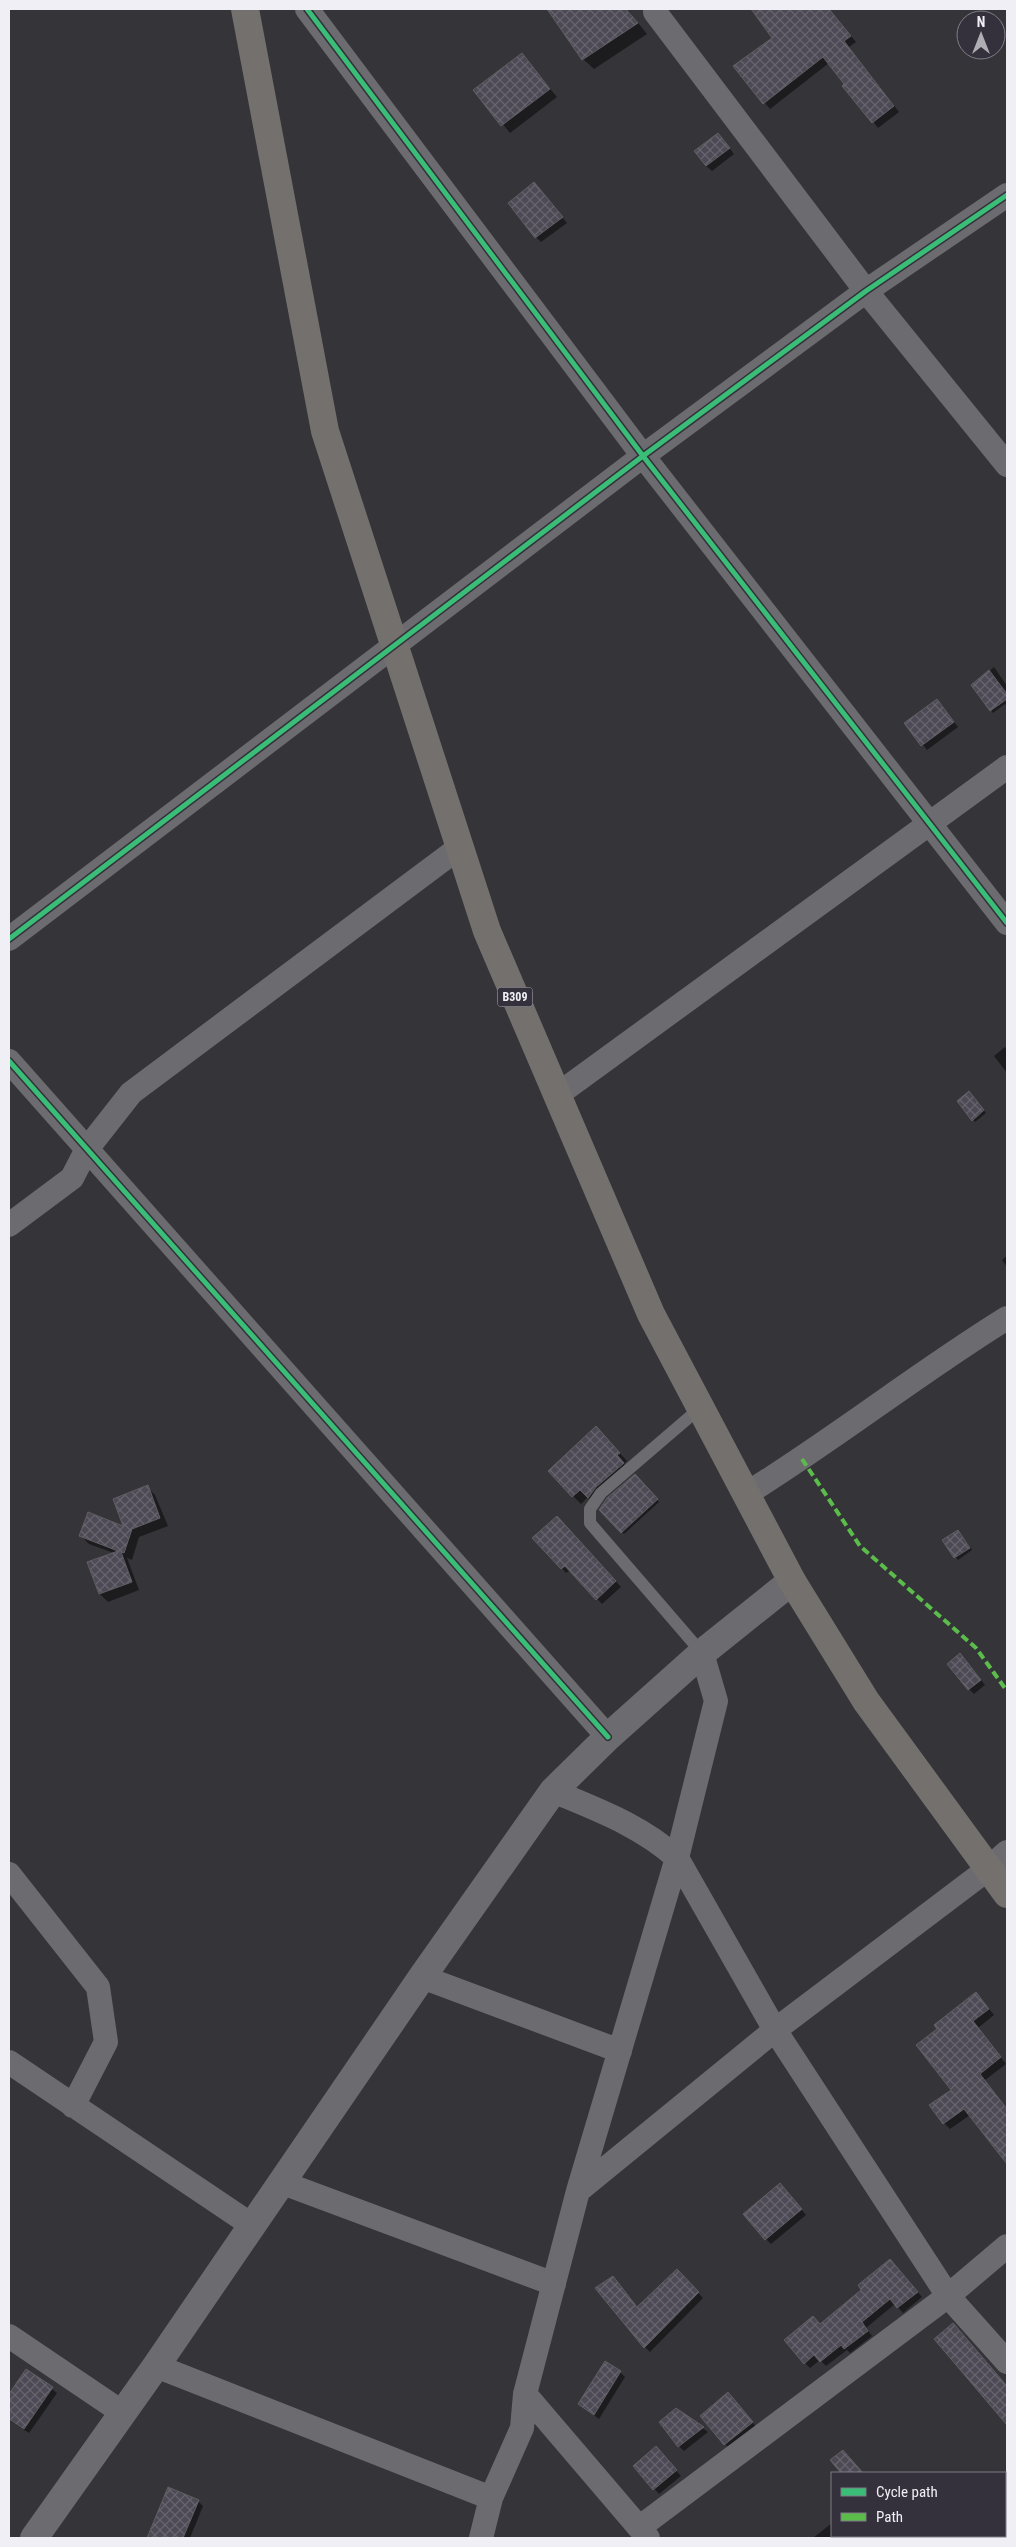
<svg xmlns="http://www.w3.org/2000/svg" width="1016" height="2547" font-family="'Roboto Condensed',sans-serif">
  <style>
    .shadow { fill: #0007 }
    .building { fill: url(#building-cross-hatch); stroke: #5f5e62 }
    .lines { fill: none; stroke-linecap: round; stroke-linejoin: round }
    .service { stroke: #6c6b6f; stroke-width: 12 }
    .minor { stroke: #6c6b6f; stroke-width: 24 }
    .secondary { stroke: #6c6b6f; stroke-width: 28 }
    .primary { stroke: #74706e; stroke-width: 28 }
    .quiet { stroke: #5cbc4b; stroke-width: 4; stroke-dasharray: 8 4; stroke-linecap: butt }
    .cycleway-casing { stroke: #34313c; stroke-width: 8 }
    .cycleway { stroke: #3abd76; stroke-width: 5 }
    .labels { text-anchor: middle; stroke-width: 4; stroke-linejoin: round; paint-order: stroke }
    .shield { fill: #34313c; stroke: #b8b6be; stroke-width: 1 }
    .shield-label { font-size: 12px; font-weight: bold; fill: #f0eff6 }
  </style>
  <defs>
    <pattern id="building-cross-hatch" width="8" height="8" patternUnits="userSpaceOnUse" patternTransform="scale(1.25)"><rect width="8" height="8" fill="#4d4955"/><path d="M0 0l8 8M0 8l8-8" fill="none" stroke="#67646e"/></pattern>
  </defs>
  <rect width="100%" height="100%" fill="#353439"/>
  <path class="shadow" d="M548 9H627L647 34 594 69 583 59Z
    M752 9H829L856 42 849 47 899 112 878 128 829 63 770 109 735 66 774 38Z
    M521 54 557 97 510 133 475 90Z
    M723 140 734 154 712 171 706 166Z
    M539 189 567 223 541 242 536 237Z
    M994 667 1007 686V707L1005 704 993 713 973 686Z
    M941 705 958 727 927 750 905 723Z
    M1005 1047 1007 1050V1073L994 1056Z
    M969 1093 986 1113 975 1122 958 1102Z
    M1007 1256V1267L1002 1260Z
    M604 1436 627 1461 624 1464 631 1471 596 1505 588 1497 581 1504 573 1496Z
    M635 1476 659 1502 624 1534 601 1510Z
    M147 1487 155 1495 168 1526 139 1537 132 1560 127 1558 139 1590 108 1602 100 1594 114 1553 89 1544 81 1536 125 1528Z
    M562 1523 621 1587 602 1604 570 1570 566 1573 534 1538Z
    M960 1533 972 1550 958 1560 944 1540Z
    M965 1660 985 1685 974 1694 969 1689Z
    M982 2000 994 2015 978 2028 1006 2064 985 2080 1007 2109V2162L970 2115 950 2129 944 2123 931 2106 952 2090 918 2045Z
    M785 2190 806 2215 771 2244 766 2239Z
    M895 2265 922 2297 903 2313 895 2304 866 2328 872 2336 850 2353 847 2350 826 2366 820 2360 810 2368 805 2363 820 2325Z
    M677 2270 703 2298 650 2352 645 2347 637 2308Z
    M953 2324 1007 2387V2423L936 2339Z
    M27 2370 57 2393 29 2433 9 2420V2397Z
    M620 2372 625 2377 599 2419 579 2404Z
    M733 2399 757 2428 730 2449 725 2444Z
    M676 2409 708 2432 684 2451 679 2446Z
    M661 2453 681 2476 659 2494 634 2466Z
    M198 2501 203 2506 190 2538H148Z
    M832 2523V2536H846L848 2538H813Z"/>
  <path class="building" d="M547 9H626L638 23 582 60Z
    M751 9H829L851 36 844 41 894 106 872 123 842 86 844 84 823 57 763 104 733 66 772 38Z
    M522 53 550 89 501 126 473 90Z
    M718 133 730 148 706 166 694 151Z
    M534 182 563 217 535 238 508 203Z
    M989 670 1007 694V699L990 711 971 685Z
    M937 699 954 722 921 746 904 723Z
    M969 1091 984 1110 972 1121 957 1101Z
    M596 1426 620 1453 617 1455 624 1463 596 1487 588 1498 580 1490 572 1497 548 1471Z
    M635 1474 658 1499 621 1533 599 1510 607 1498Z
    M148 1485 160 1518 132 1529 124 1553 121 1552 132 1582 99 1594 87 1562 118 1551 79 1536 88 1512 123 1526 113 1499Z
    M557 1516 616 1581 596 1600 565 1566 561 1569 532 1538Z
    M958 1530 970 1548 954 1558 942 1540Z
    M960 1653 981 1680 968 1690 947 1664Z
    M976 1992 989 2009 973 2021 1001 2057 980 2074 1007 2109V2164L964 2109 943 2124 929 2105 951 2090 916 2045 937 2029 934 2025Z
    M780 2183 802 2209 765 2240 743 2214Z
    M890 2259 918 2292 897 2308 890 2299 862 2322 868 2331 844 2349 841 2345 820 2362 814 2355 804 2364 784 2340 813 2316 820 2324 861 2290 858 2285Z
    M677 2269 699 2292 644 2348 595 2288 613 2276 637 2307Z
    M953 2323 1007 2386V2425L934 2339Z
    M605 2361 621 2371 594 2415 578 2404Z
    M26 2369 53 2387 24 2429 9 2419V2394Z
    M728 2392 753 2422 724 2445 700 2416Z
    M676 2408 704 2427 678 2447 659 2422Z
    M656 2446 677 2470 653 2490 633 2466Z
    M843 2450 863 2473H841L830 2460Z
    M168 2487 199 2500 183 2538H147Z"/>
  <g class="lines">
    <path class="service" d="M700 1408 601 1493 590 1509V1523L702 1653"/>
    <path class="minor" d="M307 9 643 456 1007 923
      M655 12 866 291 1007 465
      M9 939 643 456 866 291 1007 195
      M9 1061 608 1737
      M557 1095 1007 767
      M9 1225 72 1178 87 1149 131 1093 460 847
      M746 1494C835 1439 918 1373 1007 1318
      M553 1791C598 1810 640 1825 677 1858L775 2030 948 2296 1007 2362
      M9 1874 98 1987 106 2042 73 2106
      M422 1977 620 2051
      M9 2062 253 2226
      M283 2183 554 2284
      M578 2191 775 2030 988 1869 1007 1852
      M9 2336 123 2413
      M156 2366 491 2498
      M525 2394 578 2191 677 1858 716 1701 702 1653
      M640 2527 948 2296 1007 2246
      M481 2538 491 2498 522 2428 525 2394 648 2538"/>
    <path class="secondary" d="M34 2538 156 2366 422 1977 553 1791 608 1737 702 1653 792 1581"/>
    <path class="primary" d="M245 9 325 431 487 931 651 1314 792 1581 866 1701 1007 1894"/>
    <path class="quiet" d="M802 1459 860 1546 976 1648 1007 1691"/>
    <g class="cycleway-casing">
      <path id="cycleway" d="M307 9 643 456 1007 923
        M9 939 643 456 866 291 1007 195
        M9 1061 608 1737"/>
    </g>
    <use href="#cycleway" class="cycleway"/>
  </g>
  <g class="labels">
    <rect class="shield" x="497.5" y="987.5" width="35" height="19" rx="4"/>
    <g class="shield-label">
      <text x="515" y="1001">B309</text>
    </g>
  </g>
  <rect width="1016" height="2547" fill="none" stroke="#f0eff6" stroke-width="20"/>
  <rect x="831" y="2472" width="175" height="65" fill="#34313c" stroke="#7f7d86"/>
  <rect x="841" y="2488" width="25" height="8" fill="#3abd76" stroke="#7f7d86"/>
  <text x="876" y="2497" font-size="15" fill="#f0eff6">Cycle path</text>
  <rect x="841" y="2513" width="25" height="8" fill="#5cbc4b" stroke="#7f7d86"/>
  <text x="876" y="2522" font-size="15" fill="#f0eff6">Path</text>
  <g transform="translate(981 35)"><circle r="24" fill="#34313c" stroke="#7f7d86"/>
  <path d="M0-4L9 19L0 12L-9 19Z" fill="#afaeb4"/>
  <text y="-8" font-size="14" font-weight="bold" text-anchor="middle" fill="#f0eff6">N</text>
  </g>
</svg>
